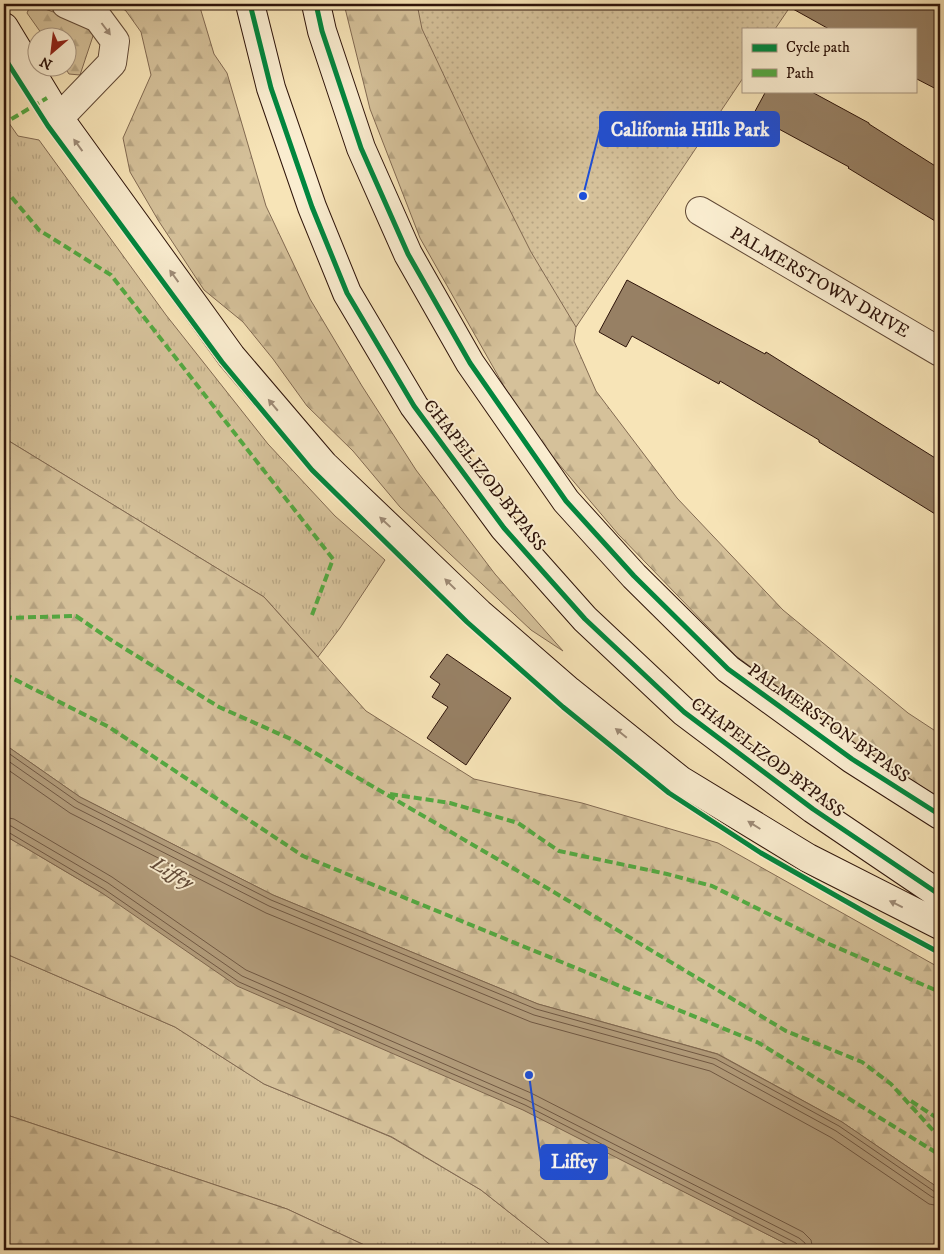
<svg xmlns="http://www.w3.org/2000/svg" width="944" height="1254" font-family="'IM FELL DW Pica',serif">
  <style>
    .grass { fill: url(#grass-tufts); stroke: #826a52 }
    .forest { fill: url(#forest-firs); stroke: #826a52 }
    .park { fill: url(#park-dots); stroke: #826a52 }
    .water { fill: #b39d7c; stroke: #7e664e }
    .lines { fill: none; stroke-linecap: round; stroke-linejoin: round }
    .shore { stroke: #705843; stroke-width: 1 }
    .building { fill: #978064; stroke: #2e140a }
    .street-casing { stroke: #604835; stroke-width: 30 }
    .secondary-casing { stroke: #2e140a; stroke-width: 30 }
    .street { stroke: #faedd0; stroke-width: 28 }
    .secondary { stroke: #faedd0; stroke-width: 28 }
    .quiet { stroke: #54a841; stroke-width: 4; stroke-dasharray: 8 4; stroke-linecap: butt }
    .cycleway-casing { stroke: #faedd0; stroke-width: 8 }
    .cycleway { stroke: #00873e; stroke-width: 5 }
    .oneway { fill: #9e8b77 }
    .labels { text-anchor: middle; stroke-width: 4; stroke-linejoin: round; paint-order: stroke }
    .street-label { font-size: 18px; fill: #2e140a; stroke: #faedd0 }
    .water-label { font-size: 19px; font-style: italic; fill: #634b38; stroke: #faedd0 }
    .leader { fill: none; stroke: #1d4ed8; stroke-width: 2 }
    .callout-dot { fill: #1d4ed8; stroke: #faedd0; stroke-width: 2 }
    .callout { fill: #1d4ed8; stroke: #1d4ed8; stroke-width: 2 }
    .callout-label { font-size: 19px; text-anchor: middle; font-weight: bold; fill: #fff }
  </style>
  <defs>
    <pattern id="grass-tufts" width="24" height="20" patternUnits="userSpaceOnUse" patternTransform="scale(1.25)"><rect width="24" height="20" fill="#d5c19a"/><path d="M3 7l-1-3M5 7V3M7 7l1-3M15 17l-1-3M17 17v-4M19 17l1-3" fill="none" stroke="#b7a583"/></pattern>
    <pattern id="forest-firs" width="22" height="20" patternUnits="userSpaceOnUse" patternTransform="scale(1.25)"><rect width="22" height="20" fill="#d5c19a"/><path d="M5 1l3.5 6h-7zM16 11l3.5 6h-7z" fill="#b7a583"/></pattern>
    <pattern id="park-dots" width="8" height="8" patternUnits="userSpaceOnUse" patternTransform="scale(1.25)"><rect width="8" height="8" fill="#d5c19a"/><path d="M2 2h.1M6 6h.1" fill="none" stroke="#b7a583" stroke-width="1.8" stroke-linecap="round"/></pattern>
  </defs>
  <rect width="100%" height="100%" fill="#f7e4b7"/>
  <filter id="stains"><feTurbulence type="fractalNoise" baseFrequency=".004" numOctaves="4"/><feColorMatrix values="0 0 0 0 .2 0 0 0 0 .09 0 0 0 0 .02 0 0 0 .5 -.17"/></filter>
  <radialGradient id="worn" r=".72"><stop offset=".6" stop-color="#630" stop-opacity="0"/><stop offset="1" stop-color="#630" stop-opacity=".3"/></radialGradient>
  <path class="grass" d="M4 116 18 136 39 140 166 315 268 444 335 516 385 560 340 628 318 657 264 597 4 438Z
    M4 953 175 1027 264 1084 391 1137 481 1190 557 1250H375L287 1209 4 1114Z"/>
  <path class="forest" d="M31 4 73 19 95 30 80 75 69 74 65 68H68V38L44 37 27 13Z
    M117 4H199L214 54 227 73 266 206 310 299 362 386 416 470 495 574 563 651 531 630 400 507 353 451 307 406 273 359 243 322 204 290 158 220 130 172 123 138 151 75 141 32 126 11Z
    M344 4H741L576 327 574 341 596 391 677 498 783 610 908 713 940 734V798L867 752 736 656 618 534 536 437 518 411 420 238 370 109Z
    M4 438 264 597 366 711 474 779 582 803 718 843 940 968V1189L842 1122 718 1054 538 1004 273 895 80 797 4 744Z
    M4 835 102 893 798 1250H557L481 1190 392 1137 264 1084 175 1027 4 953Z
    M4 1114 287 1209 375 1250H4Z"/>
  <path class="park" d="M417 4H792L775 29H743V78L576 327 531 252 474 139 422 29Z"/>
  <path class="water" d="M4 744 80 797 273 895 538 1004 717 1054 842 1122 940 1189V1250H798L523 1110 237 986 102 893 4 835Z"/>
  <g class="lines">
    <path class="shore" d="M4 750 78 802 271 900 536 1009 716 1059 839 1126 935 1192 940 1193
      M4 758 74 807 269 906 534 1015 713 1064 836 1131 932 1197 940 1199
      M4 767 70 813 266 913 531 1022 710 1071 832 1138 929 1204 940 1206
      M4 817 14 819 112 877 246 970 531 1093 803 1232 811 1240 813 1250
      M4 825 11 826 108 883 242 976 527 1100 799 1238 805 1243 806 1250
      M4 831 8 832 104 889 239 982 525 1105 796 1243 799 1246V1250"/>
  </g>
  <path class="building" d="M784 4H940V91L915 78V29H829Z
    M766 91H810L869 123V124L940 169V224L848 168 849 167 753 115Z
    M627 280 765 354 766 352 940 461V517L819 442V440L720 381 719 384 632 336 626 347 599 332Z
    M447 654 511 698 466 765 427 738 448 707 432 697 440 684 430 677Z"/>
  <g class="lines">
    <g class="street-casing">
      <path id="street" d="M59 118 112 63 115 41 98 18 66 4
        M700 211 940 352"/>
    </g>
    <g class="secondary-casing">
      <path id="secondary" d="M250 4 271 88 312 207 347 293 414 406 504 528 585 619 684 712 813 809 940 895
        M316 4 322 31 361 148 408 254 470 363 566 501 634 576 728 669 852 759 940 815
        M4 27 59 118 231 356 324 465 479 613 569 691 680 780 808 858 940 925"/>
    </g>
    <use href="#street" class="street"/>
    <use href="#secondary" class="secondary"/>
    <path class="quiet" d="M4 128 8 121 47 98
      M4 188 39 230 111 275 333 559 312 615
      M4 618 76 616 111 640 219 707 293 740 547 888 786 1031 862 1062 891 1084 940 1138
      M4 674 109 727 303 856 759 1043 940 1155
      M390 794 450 803 518 823 559 851 667 874 712 886 829 944 940 992
      M911 1101 940 1120"/>
    <g class="cycleway-casing">
      <path id="cycleway" d="M250 4 271 88 312 207 347 293 414 406 504 528 585 619 684 712 813 809 940 895
        M316 4 322 31 361 148 408 254 470 363 566 501 634 576 728 669 852 759 940 815
        M4 57 48 126 222 362 312 470 467 622 563 707 669 793 761 853 877 919 940 953"/>
    </g>
    <use href="#cycleway" class="cycleway"/>
  </g>
  <defs><path id="oneway-solid" d="M-6-.8H1V-3.2L6.5 0L1 3.2V.8H-6Z" transform="scale(1.25)"/></defs>
  <g class="oneway">
    <use href="#oneway-solid" transform="translate(106 29) rotate(53)"/>
    <use href="#oneway-solid" transform="translate(78 145) rotate(-126)"/>
    <use href="#oneway-solid" transform="translate(174 276) rotate(-126)"/>
    <use href="#oneway-solid" transform="translate(273 405) rotate(-130)"/>
    <use href="#oneway-solid" transform="translate(385 522) rotate(-137)"/>
    <use href="#oneway-solid" transform="translate(450 584) rotate(-136)"/>
    <use href="#oneway-solid" transform="translate(621 733) rotate(-141)"/>
    <use href="#oneway-solid" transform="translate(754 825) rotate(-148)"/>
    <use href="#oneway-solid" transform="translate(896 904) rotate(-154)"/>
  </g>
  <g class="labels">
    <g class="street-label">
      <text transform="translate(820 282) rotate(30)" y="6">PALMERSTOWN DRIVE</text>
      <text transform="translate(485 475) rotate(52)" y="6">CHAPELIZOD BYPASS</text>
      <text transform="translate(829 723) rotate(35)" y="6">PALMERSTON BYPASS</text>
      <text transform="translate(768 757) rotate(37)" y="6">CHAPELIZOD BYPASS</text>
    </g>
    <g class="water-label">
      <text transform="translate(173 872) rotate(30)" y="7">Liffey</text>
    </g>
  </g>
  <path class="leader" d="M583 196L600 129M529 1075L541 1162"/>
  <g class="callout-dot">
    <circle cx="583" cy="196" r="5"/>
    <circle cx="529" cy="1075" r="5"/>
  </g>
  <g class="callout">
    <rect x="600" y="112" width="179" height="34" rx="5"/>
    <rect x="541" y="1145" width="66" height="34" rx="5"/>
  </g>
  <g class="callout-label">
    <text x="690" y="136">California Hills Park</text>
    <text x="574" y="1168">Liffey</text>
  </g>
  <rect width="944" height="1254" fill="none" stroke="#f7e4b7" stroke-width="20"/>
  <rect x="5" y="5" width="934" height="1244" fill="none" stroke="#2e140a" stroke-width="2.5"/>
  <rect x="10" y="10" width="924" height="1234" fill="none" stroke="#2e140a"/>
  <rect x="742" y="28" width="175" height="65" fill="#faedd0" stroke="#a89681"/>
  <rect x="752" y="44" width="25" height="8" fill="#00873e" stroke="#a89681"/>
  <text x="786" y="52" font-size="15" fill="#2e140a">Cycle path</text>
  <rect x="752" y="69" width="25" height="8" fill="#54a841" stroke="#a89681"/>
  <text x="786" y="78" font-size="15" fill="#2e140a">Path</text>
  <g transform="translate(52 52) rotate(208)"><circle r="24" fill="#faedd0" stroke="#a89681"/>
  <path d="M0-4L9 19L0 12L-9 19Z" fill="#8f2418"/>
  <text y="-8" font-size="14" font-weight="bold" text-anchor="middle" fill="#2e140a">N</text>
  </g>
  <rect width="100%" height="100%" filter="url(#stains)"/>
  <rect width="100%" height="100%" fill="url(#worn)"/>
</svg>
